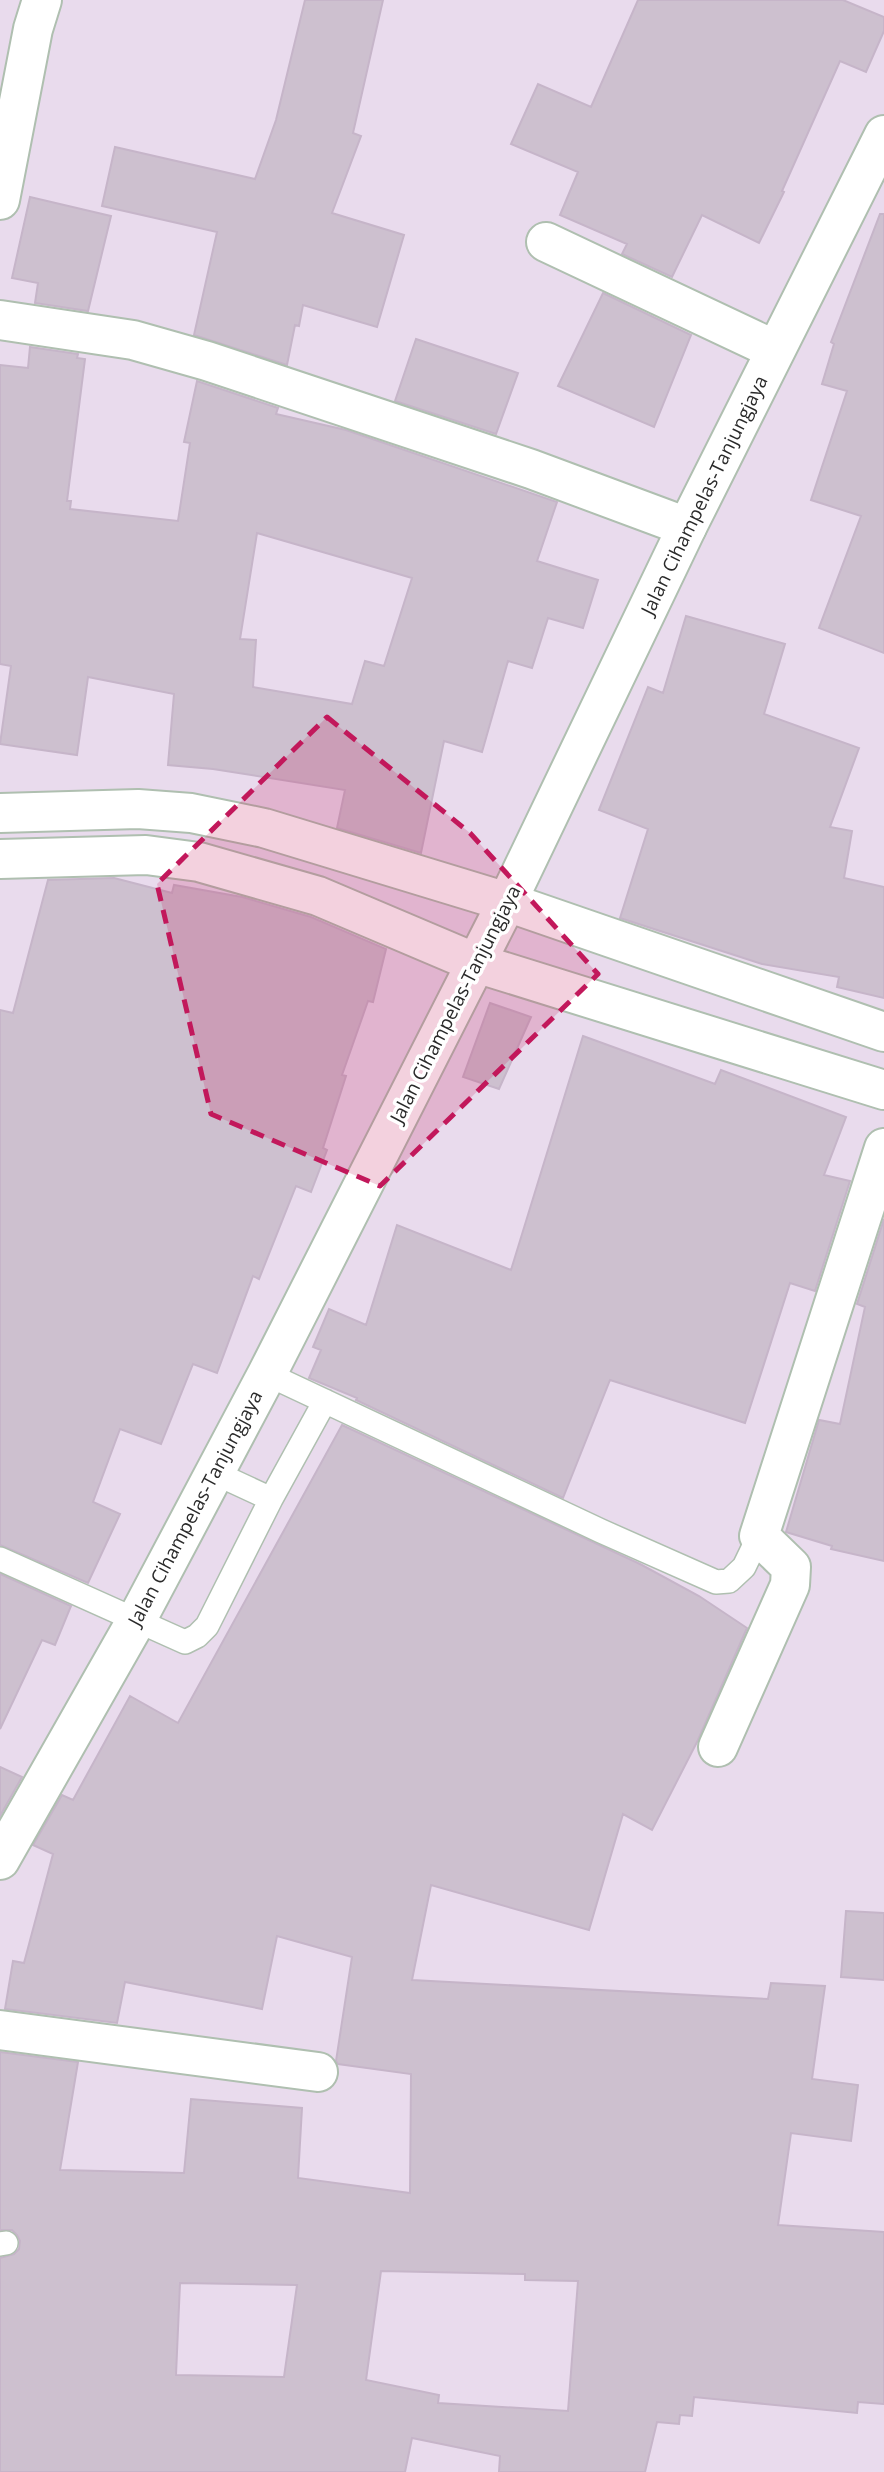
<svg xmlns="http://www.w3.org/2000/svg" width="884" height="2472" font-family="'Open Sans',sans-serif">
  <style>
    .building { fill: #cdc0cf; stroke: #c6b5c9; stroke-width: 2; fill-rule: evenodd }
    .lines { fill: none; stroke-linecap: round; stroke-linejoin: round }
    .lane-casing { stroke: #afbfb0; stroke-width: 26 }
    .street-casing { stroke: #afbfb0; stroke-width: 42 }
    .secondary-casing { stroke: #afbfb0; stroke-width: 42 }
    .lane { stroke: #fff; stroke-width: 23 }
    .street { stroke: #fff; stroke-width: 38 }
    .secondary { stroke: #fff; stroke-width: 38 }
    .marked { fill: #c2185b; fill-opacity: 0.2; stroke: #c2185b; stroke-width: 5; stroke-dasharray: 14 9; stroke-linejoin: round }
    .labels { text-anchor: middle; stroke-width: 7; stroke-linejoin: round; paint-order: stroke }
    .street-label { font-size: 19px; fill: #2a2a2a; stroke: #fff }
  </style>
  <rect width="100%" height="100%" fill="#e9dbed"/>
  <path class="building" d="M305 0H383L353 133 361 136 332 213 404 235 377 327 303 305 299 326 295 325 287 365 194 335 217 232 102 206 115 147 255 179 276 120Z
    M638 0H843L884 17V31L866 72 840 61 782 191 784 192 759 243 702 215 672 277 622 254 627 244 560 215 578 172 511 144 538 84 591 107Z
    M30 197 111 216 88 311 35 303 38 283 12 278Z
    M880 214H884V653L819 628 861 516 811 500 847 391 822 384 834 344 831 342Z
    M603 293 691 335 654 427 558 386Z
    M416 339 518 373 496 434 395 401Z
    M30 347 78 354 77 358 85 359 67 501H71L70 509 178 521 190 443 184 442 197 381 278 408 276 414 346 430 557 502 537 561 598 580 583 628 548 618 532 668 508 661 482 752 444 741 421 853 337 828 345 790 213 769 168 765 174 694 88 677 77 755 0 744 11 666 0 664V365L28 368ZM257 533 412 578 384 666 365 661 352 704 253 687 256 640 240 639Z
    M686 616 785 644 764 714 859 748 830 827 852 831 844 878 884 887V998L837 987 839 977 762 964 620 918 648 829 599 810 648 687 663 693Z
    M114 878 172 893 174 885 242 897 311 917 386 949 373 1002 368 1001 342 1075 346 1076 323 1148 327 1150 311 1192 296 1186 259 1279 253 1276 217 1373 193 1364 161 1444 120 1429 93 1502 120 1514 88 1583 0 1545V1010L13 1013 48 880Z
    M490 1003 531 1017 499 1089 463 1077Z
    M583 1036 715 1084 721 1070 846 1117 824 1175 850 1181 815 1291 790 1283 745 1423 610 1380 563 1498 356 1400 357 1398 309 1378 321 1350 313 1347 329 1309 366 1325 397 1225 511 1270Z
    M884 1219V1561L831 1549 832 1546 786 1532 819 1420 840 1424 865 1307 857 1304Z
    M342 1425 640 1564 699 1596 747 1628 698 1740 652 1830 623 1814 589 1930 431 1885 412 1980 768 1999 771 1983 825 1986 812 2079 858 2085 851 2141 791 2133 778 2225 884 2232V2404L858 2402 857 2413 694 2397 692 2416 680 2415 679 2424 657 2422 645 2472H499L500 2456 412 2438 405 2472H0V2258L14 2254 19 2249 20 2241 17 2235 12 2230H0V2052L78 2062 60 2170 184 2173 191 2099 302 2108 298 2178 410 2193 411 2074 338 2064 336 2061 352 1957 277 1936 262 2009 125 1982 117 2023 5 2009 13 1961 24 1963 53 1854 33 1845 62 1795 73 1800 130 1696 178 1723ZM381 2271 525 2274V2280L578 2281 568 2411 438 2403 439 2395 366 2380ZM180 2283 297 2285 284 2377 176 2375Z
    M0 1574 71 1606 55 1645 42 1640 0 1729Z
    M0 1767 22 1777 0 1816Z
    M846 1911 884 1913V1980L841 1977Z"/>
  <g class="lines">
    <g class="lane-casing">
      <path id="lane" d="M267 1374 601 1531 716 1582 729 1581 744 1567 759 1536
        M215 1473 271 1499
        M0 1559 185 1642 197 1636 207 1626 271 1499 325 1401
        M0 2244 6 2243"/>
    </g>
    <g class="street-casing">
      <path id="street" d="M0 200 33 29 42 0
        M546 242 775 350
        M0 320 133 340 207 361 531 469 687 527
        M0 813 138 809 191 813 264 828 507 902 884 1032
        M0 859 146 855 199 862 318 896 476 963 884 1090
        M718 1747 790 1585 791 1567 759 1536 884 1148
        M0 2030 318 2072"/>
    </g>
    <g class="secondary-casing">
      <path id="secondary" d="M0 1860 136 1621 267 1374 507 902 687 527 884 135"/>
    </g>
    <use href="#lane" class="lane"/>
    <use href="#street" class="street"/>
    <use href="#secondary" class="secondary"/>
  </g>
  <path class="marked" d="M327 717 470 833 598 974 380 1186 211 1114 157 884Z"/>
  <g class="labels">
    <g class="street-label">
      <text transform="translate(704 495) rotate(-64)" y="7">Jalan Cihampelas-Tanjungjaya</text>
      <text transform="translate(455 1004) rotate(-63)" y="7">Jalan Cihampelas-Tanjungjaya</text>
      <text transform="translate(195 1508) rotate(-62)" y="7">Jalan Cihampelas-Tanjungjaya</text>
    </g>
  </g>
</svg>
